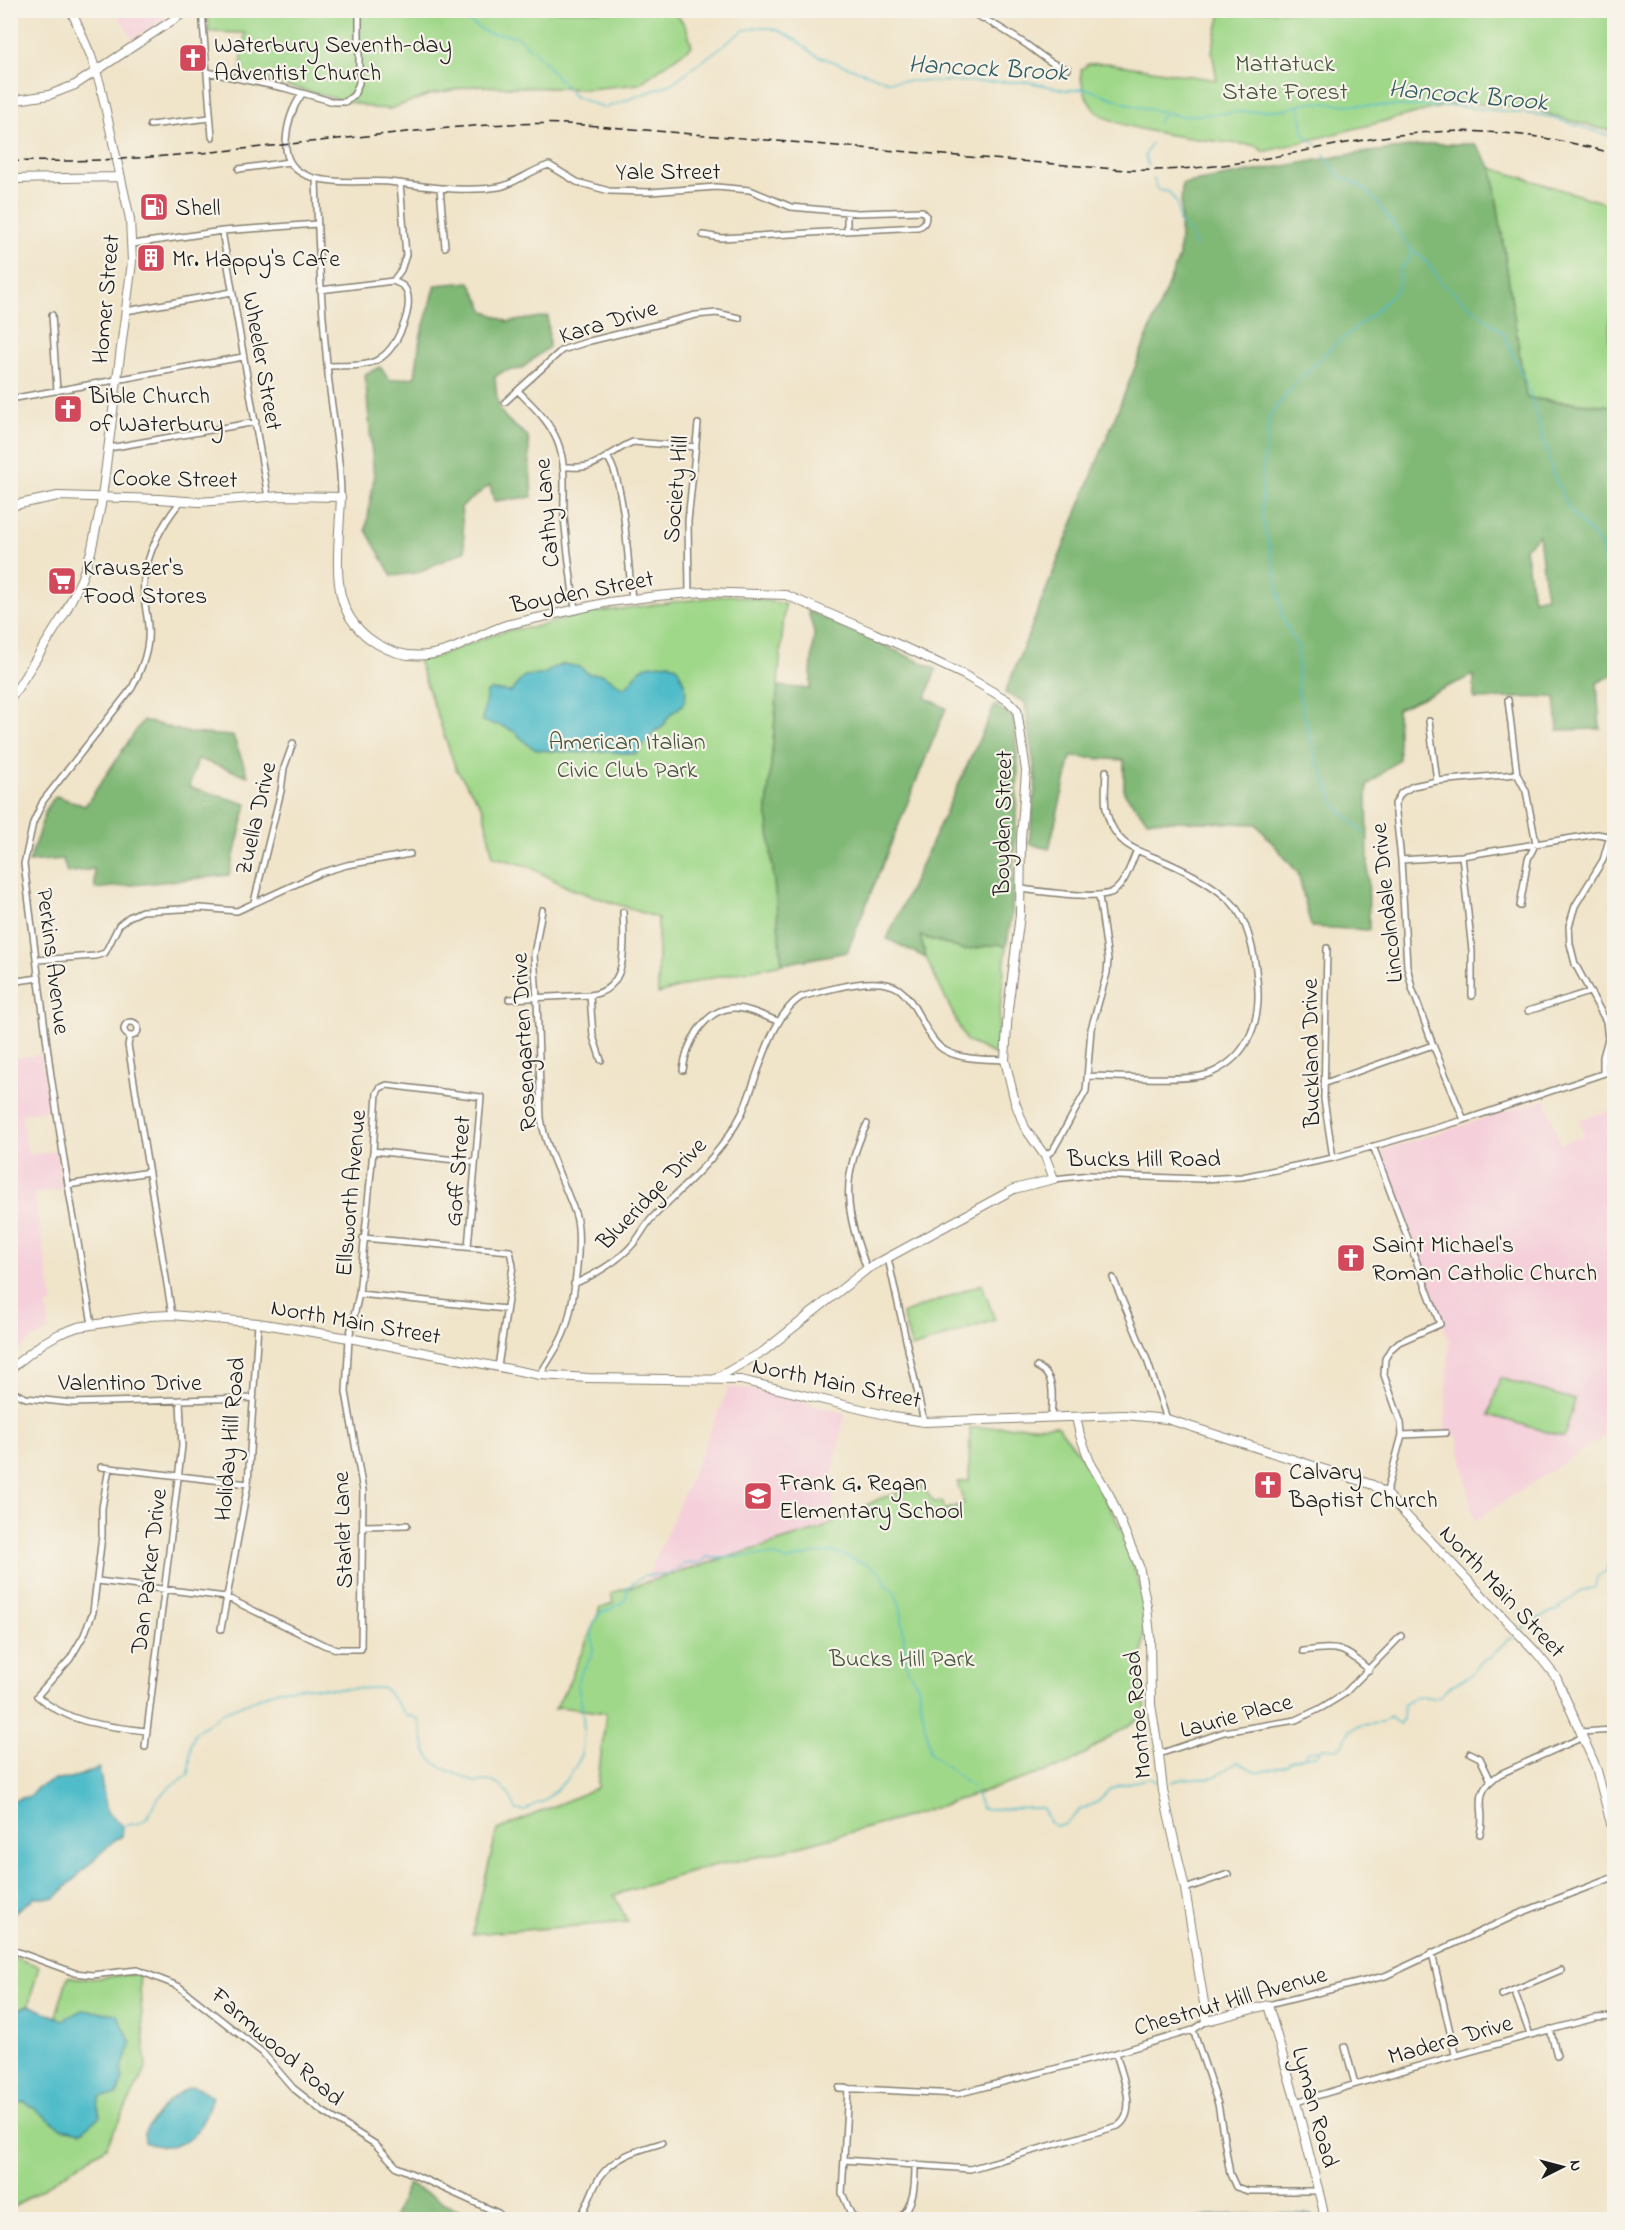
<svg xmlns="http://www.w3.org/2000/svg" width="1625" height="2230" font-family="'Indie Flower',sans-serif">
  <style>
    .built { fill: #f5cfda }
    .green { fill: #a0d88a; stroke: #5e7a53; stroke-width: 1.5 }
    .forest { fill: #80b876; stroke: #4e6a49; stroke-width: 1.5; fill-rule: evenodd }
    .water { fill: #4fbcc9; stroke: #366c72; stroke-width: 1.5 }
    .lines { fill: none; stroke-linecap: round; stroke-linejoin: round }
    .stream { stroke: #4fbcc9; stroke-width: 1.5 }
    .street-casing { stroke: #868072; stroke-width: 8 }
    .secondary-casing { stroke: #868072; stroke-width: 10 }
    .street { stroke: #fff; stroke-width: 5 }
    .secondary { stroke: #fff; stroke-width: 8 }
    .rail { stroke: #1c1c1c; stroke-width: 1.5; stroke-dasharray: 9 4.5; stroke-linecap: butt }
    .labels { text-anchor: middle; stroke-width: 4.5; stroke-linejoin: round; paint-order: stroke }
    .poi-label { font-size: 24px; fill: #1c1c1c; stroke: #f7f3e8; text-anchor: start }
    .park-label { font-size: 24px; fill: #44543d; stroke: #f7f3e8 }
    .street-label { font-size: 24px; fill: #1c1c1c; stroke: #f7f3e8 }
    .water-label { font-size: 26px; font-style: italic; fill: #305c61; stroke: #f7f3e8 }
  </style>
  <rect width="100%" height="100%" fill="#f7f3e8"/>
  <filter id="ink" filterUnits="userSpaceOnUse"><feTurbulence type="fractalNoise" baseFrequency=".0167" numOctaves="2"/><feDisplacementMap in="SourceGraphic" scale="12" xChannelSelector="R" yChannelSelector="G"/><feConvolveMatrix kernelMatrix="1 2 1 2 8 2 1 2 1" color-interpolation-filters="sRGB"/></filter>
  <filter id="wash" filterUnits="userSpaceOnUse"><feTurbulence type="fractalNoise" baseFrequency=".008" numOctaves="4" result="noise"/><feDisplacementMap in="SourceGraphic" scale="24" xChannelSelector="R" yChannelSelector="G"/><feGaussianBlur stdDeviation="1.35" result="paint"/><feColorMatrix in="noise" values="0 0 0 0 0 0 0 0 0 0 0 0 0 0 0 0 0 1.4 0 .05"/><feComposite in="paint" operator="in"/></filter>
  <g filter="url(#wash)">
    <rect width="100%" height="100%" fill="#f0e4c9"/>
    <path class="built" d="M115 11H176L133 39Z
      M11 1053 12 1059 41 1054 49 1110 21 1114 28 1155 56 1151 62 1190 34 1194 53 1304 46 1306 50 1330 29 1341 11 1357Z
      M1546 1099 1560 1144 1584 1136 1580 1120 1614 1109V1430L1474 1521 1457 1435 1445 1437 1449 1340 1382 1153 1384 1150Z
      M729 1387 756 1390 845 1413 833 1471 834 1521 820 1529 645 1584Z"/>
    <path class="green" d="M208 11H669C685 19 688 30 692 46L639 84 589 89 473 86 432 94 390 109 374 108 240 74 245 33 209 32Z
      M1220 11H1614V132L1556 117 1537 109 1460 102 1263 152 1257 146C1224 142 1114 133 1094 109 1086 101 1080 81 1081 70L1088 64 1106 63 1217 80 1212 51 1221 13Z
      M1492 168 1614 206V314L1610 316 1609 342 1614 363V406L1526 398Z
      M730 595 785 604 767 809 782 964 707 979 658 994V918L569 888 528 866 493 857 483 808 456 769 418 660 435 657 496 634 514 629 531 628 582 614Z
      M920 936 964 950 999 944 1006 947 996 1055 966 1041 926 958Z
      M982 1284 995 1320 912 1348 902 1314Z
      M1500 1378 1575 1400 1564 1437 1489 1415Z
      M1057 1425 1081 1456 1123 1532 1144 1600 1143 1681 1146 1714 1069 1764 900 1819 762 1856 712 1866 614 1895 628 1922 472 1934 497 1830 597 1788 606 1713 560 1707 555 1709 566 1689 601 1607 613 1603 611 1593 820 1529 879 1499 922 1486 934 1502 942 1501 945 1510 964 1503 957 1482 969 1481 970 1428Z
      M10 1956 39 1966 19 2041 50 2036 68 1976C95 1983 114 1973 139 1975L146 2068 106 2147 11 2209Z"/>
    <path class="forest" d="M1433 144H1475L1492 168 1526 397 1553 402 1614 406V674L1597 683 1600 729 1558 730 1555 697 1474 699V675L1397 709 1399 759 1367 786 1369 930 1311 927 1298 873 1256 824 1147 820 1124 793V760L1071 757 1049 849 1029 844 1036 780 1025 702 1005 693 1179 257 1182 184 1346 155ZM1539 535 1546 596 1533 599 1525 548Z
      M470 282 485 311 508 322 548 316 549 347 521 369 504 371 495 377C498 413 498 414 528 436L532 497 494 501 490 485 461 507 465 551 416 573 392 576 366 530 374 478 365 374 380 367 390 380 415 377 420 338 436 285Z
      M808 611 936 669 926 698 946 708 847 952 782 964 767 809 778 686 810 689 814 633Z
      M995 705 1014 719 1018 767 1012 915 1006 947 999 944 964 950 920 936 926 958 887 939Z
      M143 720 189 733 233 736 248 776 198 759 189 787 247 804 229 875 95 889 94 869 67 873 63 859 29 862 47 807 56 796 85 806Z
      M408 2184 475 2219H393Z"/>
    <path class="water" d="M669 663 677 667C683 679 692 697 680 707 677 710 671 713 669 716 664 723 665 728 656 730L636 754 599 751 584 753 537 750 528 745 515 732 502 726 482 721 487 692 491 690 511 692 524 676 540 675 546 673 553 668 564 664 580 667 589 674H602L625 688 641 669 647 666Z
      M99 1768 107 1812 123 1826 122 1836 112 1842 55 1898H34L11 1915V1801L30 1796 38 1787 55 1780 70 1779Z
      M29 2005 63 2020 82 2010 117 2014 132 2043 121 2070 123 2079 117 2095 100 2097 98 2106 100 2116 81 2132 61 2128 25 2102 11 2104V2024L17 2010Z
      M193 2087 201 2089 212 2097C205 2119 196 2145 168 2146 160 2146 153 2146 145 2142L144 2133C152 2119 176 2088 193 2087Z
      M1290 2214H1311L1315 2219H1194L1217 2215Z"/>
    <g class="lines">
      <path class="stream" d="M457 10 465 19 487 33 516 36 534 51 575 97 605 108 671 84 744 30 762 27 778 30 796 40 815 55 887 81 1028 82 1066 90 1088 89 1131 105 1180 116 1288 109 1307 102 1371 106H1455L1542 115 1614 137
        M1299 105 1304 134 1318 146
        M1158 124 1160 118 1165 113
        M1324 154 1339 176 1359 185 1374 198 1412 250 1426 261 1442 283 1503 333 1529 389 1553 474 1570 511 1602 546 1605 566 1614 588
        M1148 166 1145 156 1151 143
        M1153 178 1158 190 1169 192 1177 203 1179 222 1189 231 1195 246
        M1365 834 1336 806 1316 758 1298 691V648L1283 619 1274 564 1262 518V476L1270 415 1295 384 1331 348 1374 313 1398 288 1401 268 1408 261 1412 250
        M1522 1629 1543 1616 1559 1609 1580 1592 1595 1587 1597 1577 1607 1570 1610 1556 1614 1553
        M1305 1756 1306 1752 1318 1750
        M1172 1782C1186 1776 1199 1780 1213 1777 1223 1775 1228 1765 1238 1762L1256 1772H1261L1287 1765 1290 1761 1307 1756H1316L1322 1748 1337 1749 1343 1744 1350 1730 1362 1725 1381 1723 1390 1717 1399 1724 1403 1719 1404 1704 1414 1697 1421 1696 1434 1698 1440 1696 1450 1686 1471 1675 1483 1660 1490 1657 1507 1640 1515 1637
        M975 1792 982 1809 1043 1808 1049 1822 1055 1826 1064 1825 1080 1810 1097 1802 1109 1790 1120 1785 1150 1778 1158 1783
        M122 1826 140 1823 147 1818 159 1797 171 1786 189 1774 191 1743 196 1732 222 1713 278 1690 307 1687 334 1689 384 1688 406 1715 417 1718C423 1730 422 1738 426 1750 432 1770 459 1772 476 1783 495 1775 511 1792 516 1810L525 1811 537 1803H541C577 1773 589 1757 582 1709 581 1699 578 1691 578 1682 578 1669 593 1662 593 1649 593 1633 589 1630 599 1614L621 1604 626 1598 628 1587 645 1575H668L684 1564 700 1563 707 1557C731 1562 767 1547 787 1561L812 1554 827 1553 834 1551C851 1561 882 1563 886 1585L894 1591 901 1608 906 1661 908 1670 918 1686 930 1753 972 1787"/>
    </g>
  </g>
  <g filter="url(#ink)">
    <g class="lines">
      <g class="street-casing">
        <path id="street" d="M202 10 212 137
          M963 10C986 18 1007 32 1027 45 1041 55 1051 65 1068 69
          M207 72 284 88 334 102H345L354 95 359 83V10
          M302 94C292 108 287 124 286 141 282 193 355 179 389 182 426 186 462 193 499 187 513 185 531 170 549 165L577 182 609 191 650 192 716 187 750 190 791 207 858 213 922 211 926 215C926 221 925 225 918 227L721 238 703 235
          M150 125 210 118
          M239 169 289 162
          M316 179C318 241 321 303 327 364 331 409 341 453 341 497
          M440 188 445 247
          M847 212V231
          M222 231 268 497
          M133 244 222 231 317 224
          M320 290 393 281
          M126 311 232 292
          M52 315 57 391
          M327 366C342 365 365 368 379 359 396 349 413 312 407 292 405 285 399 284 393 281L401 270 406 255 400 183
          M518 391C531 404 546 418 554 434 568 460 563 489 564 517 567 548 571 579 575 609
          M10 399 243 357
          M505 402 562 350 590 341 696 315 717 313 739 318
          M109 448 256 422
          M607 457C625 479 628 566 632 599
          M563 467C571 467 580 468 588 466 605 461 617 448 633 442L696 447
          M689 593 688 521 698 424
          M1508 700 1517 774 1526 791 1536 843 1528 859 1520 906
          M1429 721 1437 781
          M1462 856 1472 951V996
          M1401 860 1462 856 1597 834 1614 837
          M1021 889C1040 891 1101 901 1114 891 1126 883 1131 863 1137 850
          M254 902 281 791 284 768 293 743
          M1327 948 1324 1099 1333 1158
          M37 960 95 956 105 953 119 925 129 917 142 911 201 908 237 911 320 873 347 865 410 854
          M10 982 39 978
          M590 995 593 1036 601 1060
          M509 999 590 995C630 990 624 942 623 912
          M1528 1011 1589 992
          M124 1029a7 7 0 1 1 14 0a7 7 0 1 1-14 0Z
          M130 1036 128 1045 172 1315
          M683 1070C686 1045 703 1010 733 1008 747 1007 765 1017 778 1021
          M1603 1073V1057L1608 1039 1606 1021 1575 964 1570 944 1569 926 1575 906 1603 860 1614 822
          M1088 1076C1116 1076 1187 1083 1211 1073 1250 1056 1262 1018 1257 979 1255 956 1248 919 1231 902 1213 884 1189 872 1166 862 1150 855 1129 850 1118 836 1102 816 1105 796 1106 771
          M1325 1083 1433 1045
          M1464 1120 1433 1045 1412 988 1407 966 1401 860 1395 804 1401 793 1413 786 1437 781 1517 774
          M867 1124C839 1180 846 1213 867 1269
          M1373 1146 1440 1324 1399 1342 1390 1350 1385 1359 1384 1375 1401 1423 1402 1435 1386 1494
          M373 1151 474 1162
          M1045 1156 1053 1150 1086 1091 1091 1029 1107 973 1108 960 1099 896
          M1054 1179 1090 1175 1202 1179 1242 1177 1333 1158 1464 1120 1614 1070
          M68 1185 149 1172
          M363 1238 510 1251 513 1266 498 1367
          M888 1258 924 1422
          M1113 1278 1146 1357 1167 1419
          M574 1284C596 1274 618 1262 634 1243 641 1235 645 1225 653 1217 685 1184 721 1156 742 1113 757 1081 770 1016 801 997 826 990 877 974 899 989 909 996 915 1009 921 1019 927 1030 934 1045 946 1051 963 1060 986 1059 1005 1060
          M359 1294 506 1309
          M92 1324 68 1185 51 1076 24 864 33 823 43 801 132 688C142 668 150 649 148 626 147 611 142 596 144 580 148 551 163 523 181 501
          M1037 1367C1057 1375 1052 1400 1051 1417
          M540 1375C547 1362 557 1349 563 1335 573 1312 584 1237 575 1213 564 1181 546 1151 541 1118L537 998 534 955 542 910
          M10 1391 26 1398 72 1403 252 1398
          M1402 1435 1446 1433
          M101 1467 248 1484
          M109 1468 102 1508V1536L93 1612 84 1635 70 1659 37 1696C69 1724 107 1726 147 1731
          M364 1526 407 1525
          M98 1581 226 1597 324 1645 337 1649H361L363 1491 346 1392 349 1338 359 1294 373 1151 377 1093 380 1088 387 1085 481 1097 468 1247
          M221 1629 248 1484 258 1323
          M1303 1651C1339 1647 1342 1646 1369 1670
          M1581 1732 1614 1730
          M145 1747 182 1446 180 1400
          M1470 1753 1480 1758 1491 1781
          M1159 1754 1224 1732 1296 1720 1321 1708 1344 1694 1401 1636
          M1480 1834C1488 1809 1468 1795 1500 1774L1583 1737
          M1185 1889 1228 1874
          M10 1949 75 1973 92 1975 137 1970 178 1986 262 2052 293 2088 322 2111 375 2144 397 2167 498 2213 506 2220
          M1432 1953 1455 2054
          M1514 1990 1530 2035
          M1502 1995 1561 1970
          M1268 2005 1385 1976 1518 1914 1614 1877
          M1550 2029 1557 2056
          M1193 2030 1218 2104 1230 2174 1236 2187 1248 2191H1318
          M1345 2047 1355 2084
          M839 2088 957 2094 1116 2053 1193 2030 1207 2021
          M848 2088 842 2193 851 2214 858 2220
          M1296 2102C1395 2072 1495 2044 1595 2018L1614 2017
          M844 2160 970 2169 1118 2126C1139 2112 1121 2073 1116 2053
          M578 2220C588 2207 591 2190 600 2177 615 2156 638 2150 662 2143
          M897 2220C915 2207 915 2184 915 2164"/>
      </g>
      <g class="secondary-casing">
        <path id="secondary" d="M10 101 49 95 75 85 188 10
          M10 179 121 177
          M10 506 58 496 159 499 199 502 281 496 341 497C340 526 334 573 342 599 353 637 394 662 433 654 458 650 481 633 506 625L609 602 657 596 703 592 786 595 874 633 964 675 1007 700 1017 710 1026 771 1021 839 1020 915 1008 1009 1005 1060 1015 1102 1025 1128 1045 1156 1054 1179 1014 1189 867 1269 764 1351 715 1379
          M10 700 65 613 81 580 91 552 101 505 132 262 130 219 100 84 91 56 71 10
          M10 1369 43 1343 59 1334 78 1327 150 1316 172 1315 258 1323 349 1338 540 1375 588 1378 741 1380 894 1417 924 1422 1124 1415 1167 1419 1373 1485 1386 1494 1536 1652 1556 1677 1596 1767 1614 1835
          M1076 1417 1080 1435 1090 1462 1110 1496 1139 1566 1147 1607 1150 1636 1151 1705 1159 1754 1163 1791 1185 1889 1207 2021 1268 2005 1296 2102 1323 2209 1324 2220"/>
      </g>
      <use href="#street" class="street"/>
      <use href="#secondary" class="secondary"/>
      <path class="rail" d="M10 161C133 164 255 147 377 135 446 128 515 120 585 125L1126 170C1166 171 1205 168 1244 162 1299 153 1352 140 1407 134 1477 127 1547 134 1614 154"/>
    </g>
  </g>
  <defs>
    <g id="church-square" transform="scale(1.5)"><rect x="-9" y="-9" width="18" height="18" rx="4" fill="#d1495b" stroke="#f7f3e8"/><path d="M-1.2-6h2.4v3.5h3.3v2.4h-3.3V6h-2.4V-.1h-3.3v-2.4h3.3Z" fill="#fff"/></g>
    <g id="fuel-square" transform="scale(1.5)"><rect x="-9" y="-9" width="18" height="18" rx="4" fill="#d1495b" stroke="#f7f3e8"/><path d="M-5.5-6h7V0h2V4h1.3V-2.5L3-4.5l.8-.8L6-3V5H2.5V1h-1V6h-7ZM-4.2-4.7v3.2H.2V-4.7Z" fill="#fff"/></g>
    <g id="building-square" transform="scale(1.5)"><rect x="-9" y="-9" width="18" height="18" rx="4" fill="#d1495b" stroke="#f7f3e8"/><path d="M-4-6H4V6H1V3H-1V6H-4ZM-2.5-4.3h1.7v1.8h-1.7ZM.8-4.3h1.7v1.8H.8ZM-2.5-1h1.7V.8h-1.7ZM.8-1h1.7V.8H.8Z" fill="#fff"/></g>
    <g id="supermarket-square" transform="scale(1.5)"><rect x="-9" y="-9" width="18" height="18" rx="4" fill="#d1495b" stroke="#f7f3e8"/><path d="M-6-5.5h2.5l.6 2H6L4.5 2H-2.5L-4.4-4H-6ZM-1.5 3.2a1.3 1.3 0 1 0 .1 0ZM3 3.2a1.3 1.3 0 1 0 .1 0Z" fill="#fff"/></g>
    <g id="school-square" transform="scale(1.5)"><rect x="-9" y="-9" width="18" height="18" rx="4" fill="#d1495b" stroke="#f7f3e8"/><path d="M0-5L7-2L0 1L-7-2ZM-4 1L0 2.5L4 1V4Q0 6-4 4Z" fill="#fff"/></g>
  </defs>
  <g fill-rule="evenodd">
    <use href="#church-square" x="193" y="58"/>
    <use href="#fuel-square" x="154" y="207"/>
    <use href="#building-square" x="151" y="258"/>
    <use href="#church-square" x="68" y="409"/>
    <use href="#supermarket-square" x="62" y="581"/>
    <use href="#church-square" x="1351" y="1258"/>
    <use href="#church-square" x="1268" y="1485"/>
    <use href="#school-square" x="758" y="1496"/>
  </g>
  <g class="labels">
    <g class="poi-label">
      <text x="214" y="52">Waterbury Seventh-day<tspan x="214" dy="28">Adventist Church</tspan></text>
      <text x="175" y="215">Shell</text>
      <text x="172" y="266">Mr. Happy's Cafe</text>
      <text x="89" y="403">Bible Church<tspan x="89" dy="28">of Waterbury</tspan></text>
      <text x="83" y="575">Krauszer's<tspan x="83" dy="28">Food Stores</tspan></text>
      <text x="1372" y="1252">Saint Michael's<tspan x="1372" dy="28">Roman Catholic Church</tspan></text>
      <text x="1289" y="1479">Calvary<tspan x="1289" dy="28">Baptist Church</tspan></text>
      <text x="779" y="1490">Frank G. Regan<tspan x="779" dy="28">Elementary School</tspan></text>
    </g>
    <g class="park-label">
      <text x="1285" y="71">Mattatuck<tspan x="1285" dy="28">State Forest</tspan></text>
      <text x="627" y="749">American Italian<tspan x="627" dy="28">Civic Club Park</tspan></text>
      <text x="902" y="1666">Bucks Hill Park</text>
    </g>
    <g class="street-label">
      <text x="668" y="179">Yale Street</text>
      <text transform="translate(105 299) rotate(-85)" y="8">Homer Street</text>
      <text transform="translate(608 321) rotate(-17)" y="8">Kara Drive</text>
      <text transform="translate(263 361) rotate(80)" y="8">Wheeler Street</text>
      <text transform="translate(175 478) rotate(1)" y="8">Cooke Street</text>
      <text transform="translate(675 489) rotate(-85)" y="8">Society Hill</text>
      <text transform="translate(546 513) rotate(-95)" y="8">Cathy Lane</text>
      <text transform="translate(582 591) rotate(-11)" y="8">Boyden Street</text>
      <text transform="translate(255 818) rotate(-77)" y="8">Zuella Drive</text>
      <text transform="translate(1002 823) rotate(-89)" y="8">Boyden Street</text>
      <text transform="translate(1386 903) rotate(-96)" y="8">Lincolndale Drive</text>
      <text transform="translate(54 961) rotate(83)" y="8">Perkins Avenue</text>
      <text transform="translate(523 1042) rotate(-93)" y="8">Rosengarten Drive</text>
      <text transform="translate(1310 1053) rotate(-91)" y="8">Buckland Drive</text>
      <text x="1144" y="1166">Bucks Hill Road</text>
      <text transform="translate(457 1171) rotate(-85)" y="8">Goff Street</text>
      <text transform="translate(350 1193) rotate(-85)" y="8">Ellsworth Avenue</text>
      <text transform="translate(651 1193) rotate(-46)" y="8">Blueridge Drive</text>
      <text transform="translate(356 1321) rotate(10)" y="8">North Main Street</text>
      <text x="130" y="1390">Valentino Drive</text>
      <text transform="translate(837 1382) rotate(12)" y="8">North Main Street</text>
      <text transform="translate(229 1439) rotate(-85)" y="8">Holiday Hill Road</text>
      <text transform="translate(342 1530) rotate(-92)" y="8">Starlet Lane</text>
      <text transform="translate(148 1571) rotate(-83)" y="8">Dan Parker Drive</text>
      <text transform="translate(1503 1591) rotate(47)" y="8">North Main Street</text>
      <text transform="translate(1137 1715) rotate(-95)" y="8">Montoe Road</text>
      <text transform="translate(1236 1715) rotate(-15)" y="8">Laurie Place</text>
      <text transform="translate(1230 2000) rotate(-16)" y="8">Chestnut Hill Avenue</text>
      <text transform="translate(1450 2039) rotate(-16)" y="8">Madera Drive</text>
      <text transform="translate(278 2046) rotate(41)" y="8">Farmwood Road</text>
      <text transform="translate(1316 2107) rotate(75)" y="8">Lyman Road</text>
    </g>
    <g class="water-label">
      <text transform="translate(988 67) rotate(3)" y="9">Hancock Brook</text>
      <text transform="translate(1468 94) rotate(5)" y="9">Hancock Brook</text>
    </g>
  </g>
  <rect width="1625" height="2230" fill="none" stroke="#f7f3e8" stroke-width="36"/>
  <g transform="translate(1562 2167) rotate(84)" stroke="#f7f3e8" stroke-width="4.5" paint-order="stroke">
  <path d="M0-4.5L10 22L0 15L-10 22Z" fill="#1c1c1c"/>
  <text y="-9" font-size="16" font-weight="bold" text-anchor="middle" fill="#1c1c1c">N</text>
  </g>
</svg>
